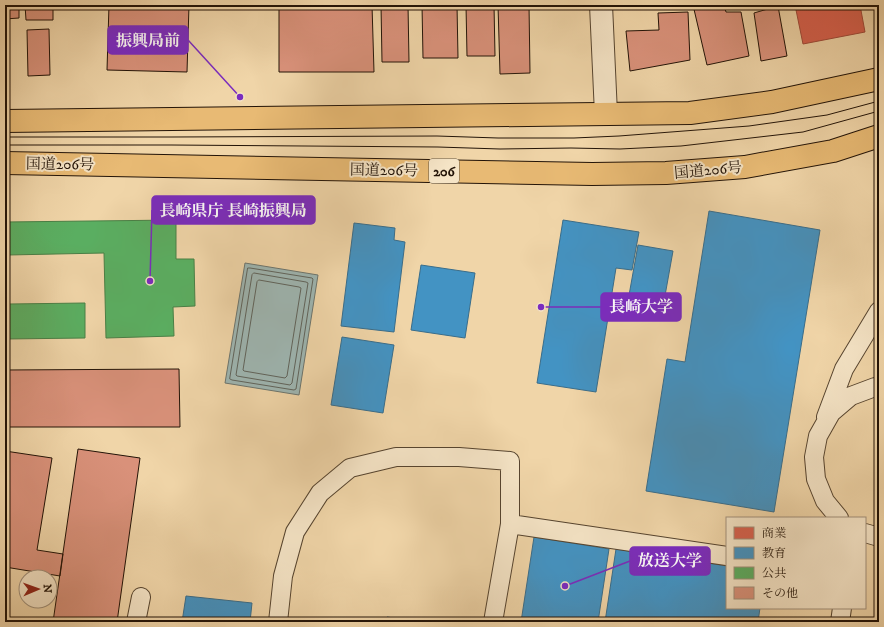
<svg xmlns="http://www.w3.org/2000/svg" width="884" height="627" font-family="'IM FELL DW Pica','Noto Serif JP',serif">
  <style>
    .water { fill: #9eb6b2; stroke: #6c756e }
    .shops { fill: #d6604d; stroke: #a04938 }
    .schools { fill: #4393c3; stroke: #396d8b }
    .public { fill: #5aae61; stroke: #498046 }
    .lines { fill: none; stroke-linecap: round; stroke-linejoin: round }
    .shore { stroke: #60645c; stroke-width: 1 }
    .building { fill: #d9917a; stroke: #221307 }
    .lane-casing { stroke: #56442f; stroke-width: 20 }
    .street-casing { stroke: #56442f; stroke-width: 24 }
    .highway-casing { stroke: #221307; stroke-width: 24 }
    .lane { stroke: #f5e4c6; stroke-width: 18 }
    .street { stroke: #f5e4c6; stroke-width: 22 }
    .highway { stroke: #e8ba74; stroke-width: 22 }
    .tram { stroke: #221307; stroke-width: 1 }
    .labels { text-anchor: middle; stroke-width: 4; stroke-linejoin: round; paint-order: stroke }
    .shield { fill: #f5e4c6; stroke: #615240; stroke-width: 1 }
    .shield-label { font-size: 14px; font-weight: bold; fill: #221307 }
    .street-label { font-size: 15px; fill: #221307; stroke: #f5e4c6 }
    .leader { fill: none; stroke: #7b2cbf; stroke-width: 1.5 }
    .callout-dot { fill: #7b2cbf; stroke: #f5e4c6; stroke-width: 1.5 }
    .callout { fill: #7b2cbf; stroke: #7b2cbf; stroke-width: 1.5 }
    .callout-label { font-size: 16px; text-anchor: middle; font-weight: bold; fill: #fff }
  </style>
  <rect width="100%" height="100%" fill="#f0d5a8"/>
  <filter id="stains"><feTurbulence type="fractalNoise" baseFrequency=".005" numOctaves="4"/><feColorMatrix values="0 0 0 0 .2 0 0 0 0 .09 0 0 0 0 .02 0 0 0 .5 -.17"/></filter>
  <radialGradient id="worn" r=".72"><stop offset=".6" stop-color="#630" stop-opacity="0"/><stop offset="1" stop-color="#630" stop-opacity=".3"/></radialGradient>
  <path class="water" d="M245 263 318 275 299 395 225 383Z"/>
  <path class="shops" d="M795 5H860L865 32 803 44Z"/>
  <path class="schools" d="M709 211 820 230 774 512 646 491 667 359 685 362Z
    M563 220 639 232 632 270 616 268 596 392 537 383Z
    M354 223 395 228 394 240 405 242 394 332 341 326Z
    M638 245 673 251 661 318 626 312Z
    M421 265 475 273 465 338 411 330Z
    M342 337 394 345 383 413 331 405Z
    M534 537 609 549 598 622H521Z
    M616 549 727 566V608H760L758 622H605Z
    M186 596 252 603 250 622H182Z
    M387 617 421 622H387Z"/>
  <path class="public" d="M176 220V259H194L195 306 173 307 174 336 106 338 104 253 8 255 9 304 85 303V338L5 339V222Z"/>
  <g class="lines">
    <path class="shore" d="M248 268H250L312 278 313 279 296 389 294 390 232 380 230 379Z
      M254 273 306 282 308 283 292 383 290 385 237 376 236 375 252 275Z
      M259 280 299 287 301 288 287 376 285 378 244 371 243 370 257 282Z"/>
  </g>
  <path class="building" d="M5 5H19V18L5 19Z
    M25 5H53V20H26Z
    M109 5H189L187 72 107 70Z
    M279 5H372L374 72H279Z
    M381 5H408L409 62H382Z
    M422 5H457L458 58H423Z
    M466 5H494L495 56H467Z
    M498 5H529L530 73 500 74Z
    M693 5H724L726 12H741L749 56 707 65Z
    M778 6 787 56 761 61 754 13Z
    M688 12 690 60 630 71 626 31 659 30 658 13Z
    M5 27H7L8 62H5Z
    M49 29 50 75 28 76 27 30Z
    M179 369 180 427H5V370Z
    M78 449 140 458 117 622H53Z
    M5 451 52 458 37 550 63 554 60 576 5 567Z"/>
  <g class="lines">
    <g class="lane-casing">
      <path id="lane" d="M826 417 844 369 879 311
        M839 518 825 501 816 479 814 457 818 436 831 413 851 396 875 387H879
        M865 533 879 537
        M136 622 141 597
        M278 622 283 576 295 532 320 493 350 468 396 457H459L510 461V524
        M493 622 510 524 727 556
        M840 622 842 608"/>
    </g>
    <g class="street-casing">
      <path id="street" d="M601 5 606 114"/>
    </g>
    <g class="highway-casing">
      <path id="highway" d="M5 121 690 113 772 102 879 79
        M5 163 592 174 666 173 745 167 833 151 879 136"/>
    </g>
    <use href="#lane" class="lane"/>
    <use href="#street" class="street"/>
    <use href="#highway" class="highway"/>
    <path class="tram" d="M5 137H171L437 136 498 138H574L619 136 749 126 827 115 879 101
      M5 145H171L438 147 500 149 571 148 620 149 681 146 803 132 879 111"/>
  </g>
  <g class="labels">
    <rect class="shield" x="429" y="159" width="30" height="24" rx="3"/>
    <g class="shield-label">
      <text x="444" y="176">206</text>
    </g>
    <g class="street-label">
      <text transform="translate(60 164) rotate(1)" y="5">国道206号</text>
      <text transform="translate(384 170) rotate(1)" y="5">国道206号</text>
      <text transform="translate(708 170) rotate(-5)" y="5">国道206号</text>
    </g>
  </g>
  <path class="leader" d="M240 97L188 40M150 281L152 210M541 307L601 307M565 586L630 561"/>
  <g class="callout-dot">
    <circle cx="240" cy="97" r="4"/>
    <circle cx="150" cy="281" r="4"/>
    <circle cx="541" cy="307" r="4"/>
    <circle cx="565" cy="586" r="4"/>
  </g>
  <g class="callout">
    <rect x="108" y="26" width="80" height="28" rx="4"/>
    <rect x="152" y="196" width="163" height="28" rx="4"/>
    <rect x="601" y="293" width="80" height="28" rx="4"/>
    <rect x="630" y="547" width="80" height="28" rx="4"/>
  </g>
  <g class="callout-label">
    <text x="148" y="46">振興局前</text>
    <text x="233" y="216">長崎県庁 長崎振興局</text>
    <text x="641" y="312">長崎大学</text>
    <text x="670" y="566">放送大学</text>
  </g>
  <rect width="884" height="627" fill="none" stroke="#f0d5a8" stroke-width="20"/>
  <rect x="6" y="6" width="872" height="615" fill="none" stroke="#221307" stroke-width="2"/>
  <rect x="10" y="10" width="864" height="607" fill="none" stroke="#221307"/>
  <rect x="726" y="517" width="140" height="92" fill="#f5e4c6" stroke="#a1907a"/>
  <rect x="734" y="527" width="20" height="12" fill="#d6604d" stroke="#a1907a"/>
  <text x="762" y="537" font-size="12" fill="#221307">商業</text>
  <rect x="734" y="547" width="20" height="12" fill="#4393c3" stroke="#a1907a"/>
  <text x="762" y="557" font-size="12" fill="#221307">教育</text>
  <rect x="734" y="567" width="20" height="12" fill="#5aae61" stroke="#a1907a"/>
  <text x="762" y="577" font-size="12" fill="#221307">公共</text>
  <rect x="734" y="587" width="20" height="12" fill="#d9917a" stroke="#a1907a"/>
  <text x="762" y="597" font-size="12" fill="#221307">その他</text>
  <g transform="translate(38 589) rotate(88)"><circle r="19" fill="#f5e4c6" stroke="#a1907a"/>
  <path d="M0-3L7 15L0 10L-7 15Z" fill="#8f2418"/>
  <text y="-6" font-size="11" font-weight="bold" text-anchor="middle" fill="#221307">N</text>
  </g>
  <rect width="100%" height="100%" filter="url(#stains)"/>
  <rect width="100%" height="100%" fill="url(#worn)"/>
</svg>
